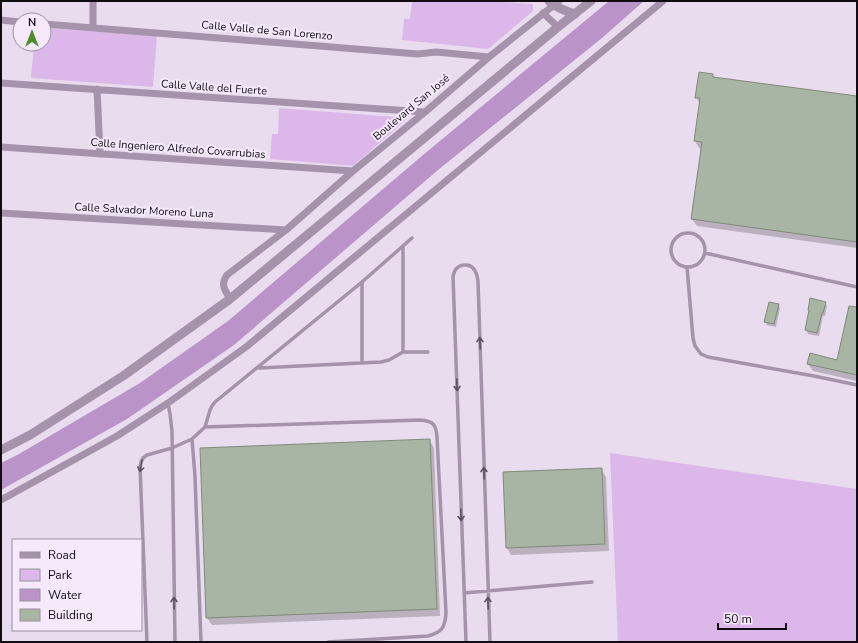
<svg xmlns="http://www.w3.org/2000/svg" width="858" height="643" font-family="'Nunito Sans',sans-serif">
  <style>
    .green { fill: #dcb8ea }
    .water { fill: #ba94c8 }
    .shadow { fill: #0003 }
    .building { fill: #a9b5a4; stroke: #7e8a79 }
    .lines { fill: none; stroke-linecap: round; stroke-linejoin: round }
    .service { stroke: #a493aa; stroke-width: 3.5 }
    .minor { stroke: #a493aa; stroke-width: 7 }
    .tertiary { stroke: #a493aa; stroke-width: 9 }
    .oneway { stroke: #5a505e }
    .labels { text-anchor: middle; stroke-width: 4; stroke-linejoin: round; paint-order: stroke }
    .street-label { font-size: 11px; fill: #110c12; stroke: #f6e9fb }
  </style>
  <rect width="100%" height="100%" fill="#e9dcee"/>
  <path class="green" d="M412 1H487L533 4V11L488 49 402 40 404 19H410Z
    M44 28 157 36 153 87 31 78 34 44H44Z
    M279 108 408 118 353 166 270 159 272 134H278Z
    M610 453 857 489V642H618Z"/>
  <path class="water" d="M609 1H644L602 38 438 170 234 345 127 419 1 490V463L19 454 140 383 228 321 423 155Z"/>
  <path class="shadow" d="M712 75 714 78 857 98V248L697 226 692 219 702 149 699 148 695 141 700 104 696 97Z
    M825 303 827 306 825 316H823L819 336 808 334 806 330Z
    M778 305 780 308 776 327 767 325 765 322Z
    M857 308V381L813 371 808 364 838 361Z
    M429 440 434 448 440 616 212 625 207 618Z
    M601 469 606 477 609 551 511 555 507 548Z"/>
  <path class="building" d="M699 72 713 74V77L857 96V242L691 219 702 142 694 141 700 98H695Z
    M810 298 826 302 823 313H822L817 333 805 330 809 310H808Z
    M769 302 779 304 774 324 764 322Z
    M849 306 857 307V375L807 364 810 353 837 360Z
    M430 439 437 609 206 618 200 448Z
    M602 468 605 544 506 548 503 472Z"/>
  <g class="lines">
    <path class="service" d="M671 250a17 17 0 1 1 34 0a17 17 0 1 1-34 0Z
      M403 247V352
      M705 253 857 287
      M687 267 693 338 695 346 701 354 708 357 814 376 857 385
      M362 282V363
      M259 368 381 362 389 360 403 352H428
      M168 403 170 414 172 431 175 642
      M205 427 420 420C433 421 436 424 437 437L446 613C445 628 442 632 428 636L328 642
      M192 439 195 476 201 642
      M464 593 592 582
      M147 642 140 467 141 462 143 458 147 455 172 448 192 439 205 427 210 410 212 406 215 402 362 282 412 238
      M466 642 453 276C454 274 454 271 456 269 458 267 461 265 464 265 474 264 477 273 478 281L490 642"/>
    <path class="minor" d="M93 1V28
      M543 13 558 27
      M1 20 20 22
      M44 24 418 54 436 52 489 57
      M1 83 425 112
      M97 89 100 154
      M1 147 353 171
      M1 213 286 230
      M230 299C225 290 220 285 227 275L286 230 353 171 425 112 489 57 559 1
      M1 500 117 436 168 403 246 347 663 1"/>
    <path class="tertiary" d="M549 1C557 8 565 11 575 14
      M1 450 30 435 123 376 230 299 558 27 591 1"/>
  </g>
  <defs><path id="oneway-shaft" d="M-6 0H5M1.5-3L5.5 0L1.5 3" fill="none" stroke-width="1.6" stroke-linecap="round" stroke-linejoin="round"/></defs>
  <g class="oneway">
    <use href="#oneway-shaft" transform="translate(480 343) rotate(-92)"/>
    <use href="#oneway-shaft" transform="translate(457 385) rotate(88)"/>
    <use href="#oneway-shaft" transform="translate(141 466) rotate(100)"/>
    <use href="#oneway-shaft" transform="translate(484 473) rotate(-92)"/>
    <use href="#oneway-shaft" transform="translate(461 515) rotate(88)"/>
    <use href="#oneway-shaft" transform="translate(174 603) rotate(-91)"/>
    <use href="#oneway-shaft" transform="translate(488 603) rotate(-92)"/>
  </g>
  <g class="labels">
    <g class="street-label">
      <text transform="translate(267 30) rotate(5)" y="4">Calle Valle de San Lorenzo</text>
      <text transform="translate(214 87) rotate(4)" y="4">Calle Valle del Fuerte</text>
      <text transform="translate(411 107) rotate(-40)" y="4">Boulevard San José</text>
      <text transform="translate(178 148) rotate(4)" y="4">Calle Ingeniero Alfredo Covarrubias</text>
      <text transform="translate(144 210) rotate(3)" y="4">Calle Salvador Moreno Luna</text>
    </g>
  </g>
  <rect width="858" height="643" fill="none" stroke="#110c12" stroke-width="4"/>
  <rect x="12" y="539" width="130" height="92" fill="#f6e9fb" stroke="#9a919e"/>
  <rect x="20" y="552" width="20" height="6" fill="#a493aa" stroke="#9a919e"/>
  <text x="48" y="559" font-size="12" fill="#110c12">Road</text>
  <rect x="20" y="569" width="20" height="12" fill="#dcb8ea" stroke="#9a919e"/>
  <text x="48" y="579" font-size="12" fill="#110c12">Park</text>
  <rect x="20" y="589" width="20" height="12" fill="#ba94c8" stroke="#9a919e"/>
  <text x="48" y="599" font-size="12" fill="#110c12">Water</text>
  <rect x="20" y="609" width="20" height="12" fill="#a9b5a4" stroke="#9a919e"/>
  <text x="48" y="619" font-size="12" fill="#110c12">Building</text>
  <g transform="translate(32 32)"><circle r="19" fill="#f6e9fb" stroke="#9a919e"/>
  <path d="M0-3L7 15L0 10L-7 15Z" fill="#4f8d2d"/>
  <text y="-6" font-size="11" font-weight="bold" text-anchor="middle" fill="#110c12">N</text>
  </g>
  <path d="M718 623v6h68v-6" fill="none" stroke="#110c12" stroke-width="2"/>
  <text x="724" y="623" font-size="12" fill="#110c12" stroke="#f6e9fb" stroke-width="3" paint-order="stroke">50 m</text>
</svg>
